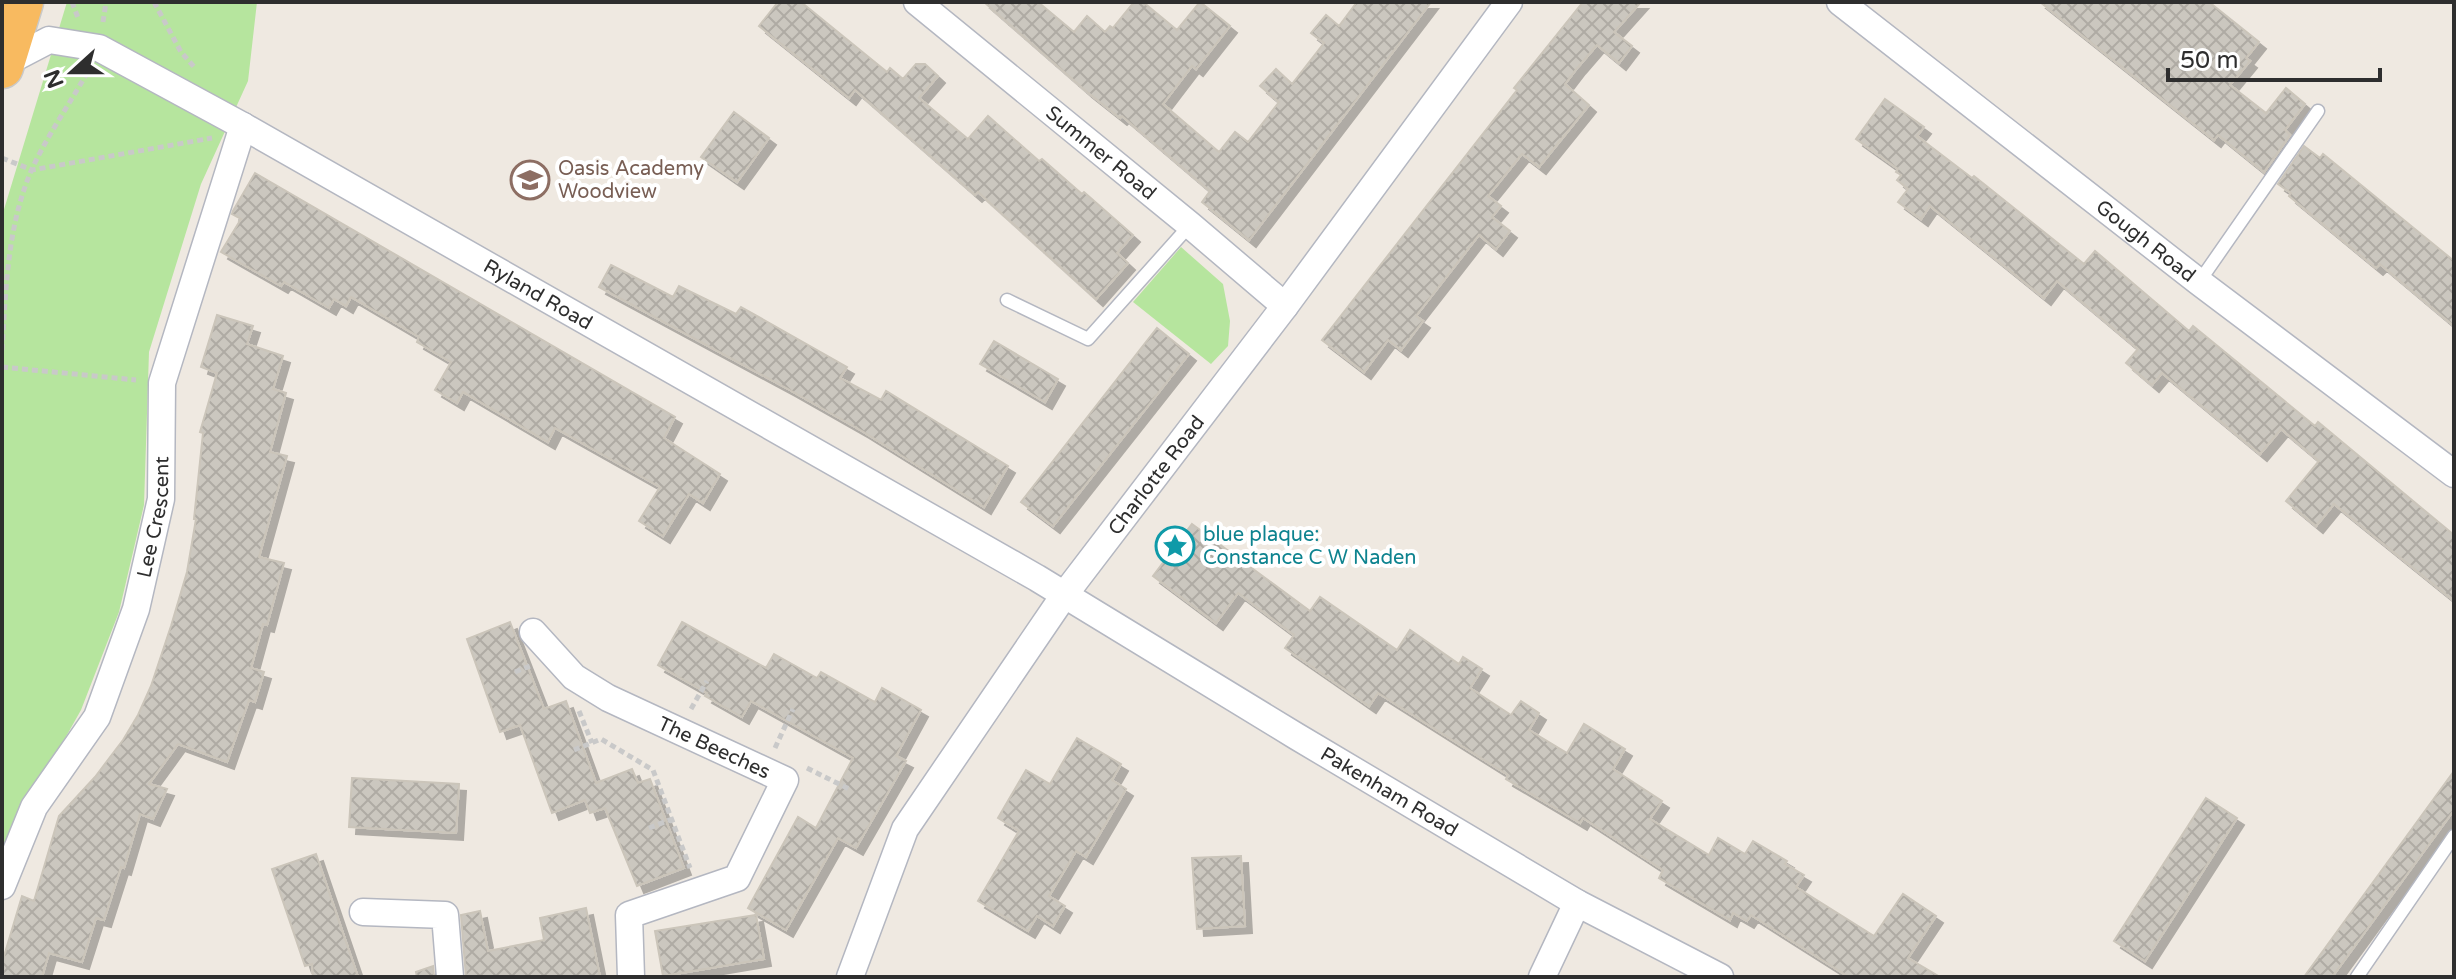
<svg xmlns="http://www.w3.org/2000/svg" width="2456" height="979" font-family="'Varela Round',sans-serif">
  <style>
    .grass { fill: #b6e59e }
    .building { fill: url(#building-cross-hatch); stroke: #cbc5ba; stroke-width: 2; filter: url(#shadow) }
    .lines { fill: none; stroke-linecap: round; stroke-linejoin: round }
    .service-casing { stroke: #b4b7c1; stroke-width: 15 }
    .minor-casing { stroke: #b4b7c1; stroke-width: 29 }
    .trunk-casing { stroke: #c9c9c9; stroke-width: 45 }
    .path { stroke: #c9c9c9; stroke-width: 5; stroke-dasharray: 6 4; stroke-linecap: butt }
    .service { stroke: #fff; stroke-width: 12 }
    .minor { stroke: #fff; stroke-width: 26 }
    .trunk { stroke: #f8ba60; stroke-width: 42 }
    .labels { text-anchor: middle; stroke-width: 8; stroke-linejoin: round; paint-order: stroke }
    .street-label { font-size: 20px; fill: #2e2e2e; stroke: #fff }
    .education-label { font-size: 20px; fill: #785e54; stroke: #fff; text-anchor: start }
    .culture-label { font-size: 20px; fill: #0d838f; stroke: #fff; text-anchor: start }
  </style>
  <defs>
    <pattern id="building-cross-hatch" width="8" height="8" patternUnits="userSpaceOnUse" patternTransform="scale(2)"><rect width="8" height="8" fill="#cbc7bf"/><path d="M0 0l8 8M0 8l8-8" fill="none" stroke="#afaba4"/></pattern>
    <filter id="shadow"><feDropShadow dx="7" dy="7" stdDeviation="0" flood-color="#0004"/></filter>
  </defs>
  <rect width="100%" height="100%" fill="#efe9e1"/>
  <path class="grass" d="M67 2H257L248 81 201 184 149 352 144 505 119 612 81 710 2 850V216Z
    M1181 247 1223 284 1230 321 1228 346 1211 364 1133 302Z"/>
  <path class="building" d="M778 2H801L887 72 890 68 903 79 916 64H925L938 76 919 98 968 139 988 116 1039 161 1042 159 1082 194 1084 192 1133 235 1117 253 1128 263 1096 299 978 192 975 195 855 90 849 98 759 26Z
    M984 2H1038L1074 32 1087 16 1105 32 1110 26 1113 28 1134 2H1143L1177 30 1200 2 1230 26 1196 69 1192 66 1163 104 1219 152 1235 132 1248 142 1279 102 1260 86 1276 69 1292 84 1324 43 1311 33 1326 15 1339 26 1357 2H1431L1249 240 1202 202 1210 191 1122 116 1120 118 1086 91Z
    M1583 2H1641L1614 32 1632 46 1619 63 1597 45 1578 67 1565 84 1589 105 1539 167 1522 154 1488 196 1501 206 1492 217 1510 231 1496 249 1479 235 1416 316 1423 321 1401 350 1388 340 1364 372 1322 340 1517 90 1514 88Z
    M2040 2H2209L2259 42 2246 58 2250 61 2230 85 2266 113 2286 88 2305 104 2285 130 2290 135 2264 172 2218 135 2214 140Z
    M1885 99 1924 127 1917 136 1972 178 1974 176 2084 264 2095 251 2189 331 2193 326 2315 426 2318 422 2454 535V601L2334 504 2316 526 2286 501 2319 461 2281 429 2260 454 2162 373 2152 385 2126 363 2138 349 2057 281 2044 298 1930 206 1921 219 1898 202 1908 189 1897 180 1901 175 1896 172 1898 169 1856 139Z
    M734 112 769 138 737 182 701 157Z
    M2304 146 2320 158 2323 154 2454 261V326L2380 264 2376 268 2289 196 2291 193 2278 184Z
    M255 173 675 417 664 438 720 474 703 503 689 494 663 536 639 521 660 487 555 428 548 442 463 392 457 403 435 390 451 362 417 342 419 337 351 297 346 306 334 299 329 308 284 282 281 286 221 252 241 219 232 214 233 211Z
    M611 265 673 297 679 286 736 314 741 307 847 367 840 378 881 400 886 391 1008 466 984 507 862 431 788 389 599 287Z
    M217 315 253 326 247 344 283 356 273 389 286 393 270 452 287 456 259 557 284 563 267 625 263 624 251 668 264 672 255 702 249 700 227 762 178 744 149 784 167 789 153 819 140 814 124 868 121 867 104 920 96 918 82 962 49 953 42 977H2V963L22 896 34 901 59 816 95 777 123 740 138 715 151 686 171 626 187 572 196 519H194L203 433 200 432 217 373 201 367Z
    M1157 328 1189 354 1053 526 1021 502Z
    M994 341 1058 379 1045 402 980 364Z
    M1192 524 1310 611 1320 597 1397 650 1410 630 1459 664 1463 657 1482 669 1470 688 1511 715 1521 701 1539 713 1529 730 1567 753 1584 724 1625 749 1613 769 1662 801 1650 819 1709 855 1718 838 1745 854 1753 841 1787 861 1785 864 1804 875 1796 887 1874 936 1903 894 1936 916 1908 958 1940 977H1849L1751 915 1747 921 1733 913 1730 920 1659 878 1663 870 1583 818 1580 823 1506 779 1508 775 1378 693 1369 706 1285 648 1294 635 1238 593 1216 623 1153 576Z
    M510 622 544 709 566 701 596 783 632 769 638 783 650 779 684 868 637 886 605 808 590 813 585 800 552 813 520 725 500 732 467 639Z
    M682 622 766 668 774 654 817 678 821 672 875 702 882 688 921 710 896 756 906 761 856 848 838 838 786 930 748 908 798 817 816 828 853 758 751 701 742 717 705 696 707 693 658 665Z
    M1077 738 1121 764 1112 780 1126 789 1086 857 1076 851 1049 896 1065 906 1053 926 1037 916 1028 931 978 901 1019 831 998 818 1026 770 1050 784Z
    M2454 771V810L2332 977H2304Z
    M352 778 459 784 456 833 349 827Z
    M2206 798 2237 818 2145 961 2114 941Z
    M316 854 358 977H313L312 964 305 966 272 869Z
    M1241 856 1245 926 1197 929 1192 858Z
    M586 908 600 977H466L461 915 480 911 488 951 544 940 540 918Z
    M756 915 764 959 663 976 655 931Z
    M433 966 434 977H417L416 972Z"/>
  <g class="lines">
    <g class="service-casing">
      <path id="service" d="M2199 282 2318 111
        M1007 300 1088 339 1190 225
        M2357 977 2454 836"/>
    </g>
    <g class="minor-casing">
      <g id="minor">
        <path id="s1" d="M917 2 1190 225 1285 306"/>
        <path id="s2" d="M1840 2 2199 282 2454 474"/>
        <path id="s3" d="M3 64 49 40 99 48 243 126 1037 578 1296 736 1577 903 1720 977"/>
        <path id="s4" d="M533 632 574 677 608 698 785 780 737 878 629 915 631 977"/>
        <path id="s5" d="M2 886 34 807 97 717 136 609 161 499 162 383 243 126"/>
        <path d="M363 912 445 915 450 977"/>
        <path id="s6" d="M850 977 905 829 1065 594 1285 306 1509 2"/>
        <path d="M1542 977 1577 903"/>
      </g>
    </g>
    <g class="trunk-casing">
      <path id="trunk" d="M2 67 22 2"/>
    </g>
    <path class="path" d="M72 2 78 18
      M154 2 181 52 195 68
      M103 22 106 2
      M2 158 32 170 212 138
      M2 350C6 289 7 226 32 169 47 136 69 105 87 73
      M2 367 136 380
      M515 672 530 666
      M691 709 707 681
      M579 711 592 743
      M775 748 793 709
      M574 750 601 739 653 770 690 868
      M807 768 849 789
      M649 828 672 819"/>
    <use href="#service" class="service"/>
    <use href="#minor" class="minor"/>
    <use href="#trunk" class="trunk"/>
  </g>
  <defs>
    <g id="school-ring" transform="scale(2)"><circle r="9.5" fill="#fff" stroke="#8d6e63" stroke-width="1.5"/><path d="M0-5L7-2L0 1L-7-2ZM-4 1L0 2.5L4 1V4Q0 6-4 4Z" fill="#8d6e63"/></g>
    <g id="sight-ring" transform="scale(2)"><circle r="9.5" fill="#fff" stroke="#0f9aa8" stroke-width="1.5"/><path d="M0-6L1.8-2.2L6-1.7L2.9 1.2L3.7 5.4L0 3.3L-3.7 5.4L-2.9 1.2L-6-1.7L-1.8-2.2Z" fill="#0f9aa8"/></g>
  </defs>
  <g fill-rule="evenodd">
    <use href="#school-ring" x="530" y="180"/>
    <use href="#sight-ring" x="1175" y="546"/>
  </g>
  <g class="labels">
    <g class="street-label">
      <text dy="7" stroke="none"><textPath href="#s1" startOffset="238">Summer Road</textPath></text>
      <text dy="7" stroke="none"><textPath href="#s2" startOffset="388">Gough Road</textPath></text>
      <text dy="7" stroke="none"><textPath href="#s3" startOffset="606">Ryland Road</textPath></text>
      <text dy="7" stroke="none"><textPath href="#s6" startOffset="592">Charlotte Road</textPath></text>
      <text dy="7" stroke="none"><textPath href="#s5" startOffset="404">Lee Crescent</textPath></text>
      <text dy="7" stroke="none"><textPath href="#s4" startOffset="218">The Beeches</textPath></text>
      <text dy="7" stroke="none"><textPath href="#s3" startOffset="1592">Pakenham Road</textPath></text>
    </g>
    <g class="education-label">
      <text x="558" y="175">Oasis Academy<tspan x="558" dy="23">Woodview</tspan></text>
    </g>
    <g class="culture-label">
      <text x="1203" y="541">blue plaque:<tspan x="1203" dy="23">Constance C W Naden</tspan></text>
    </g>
  </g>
  <rect width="2456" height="979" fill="none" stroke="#2e2e2e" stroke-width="8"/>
  <g transform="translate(72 72) rotate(249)" stroke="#ffffff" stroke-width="6" paint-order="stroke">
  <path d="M0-6L14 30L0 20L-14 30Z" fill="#2e2e2e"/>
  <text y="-12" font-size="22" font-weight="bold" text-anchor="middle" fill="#2e2e2e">N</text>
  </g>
  <path d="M2168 68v12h212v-12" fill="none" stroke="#2e2e2e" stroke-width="4"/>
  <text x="2180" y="68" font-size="24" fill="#2e2e2e" stroke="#ffffff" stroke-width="6" paint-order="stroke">50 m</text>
</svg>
